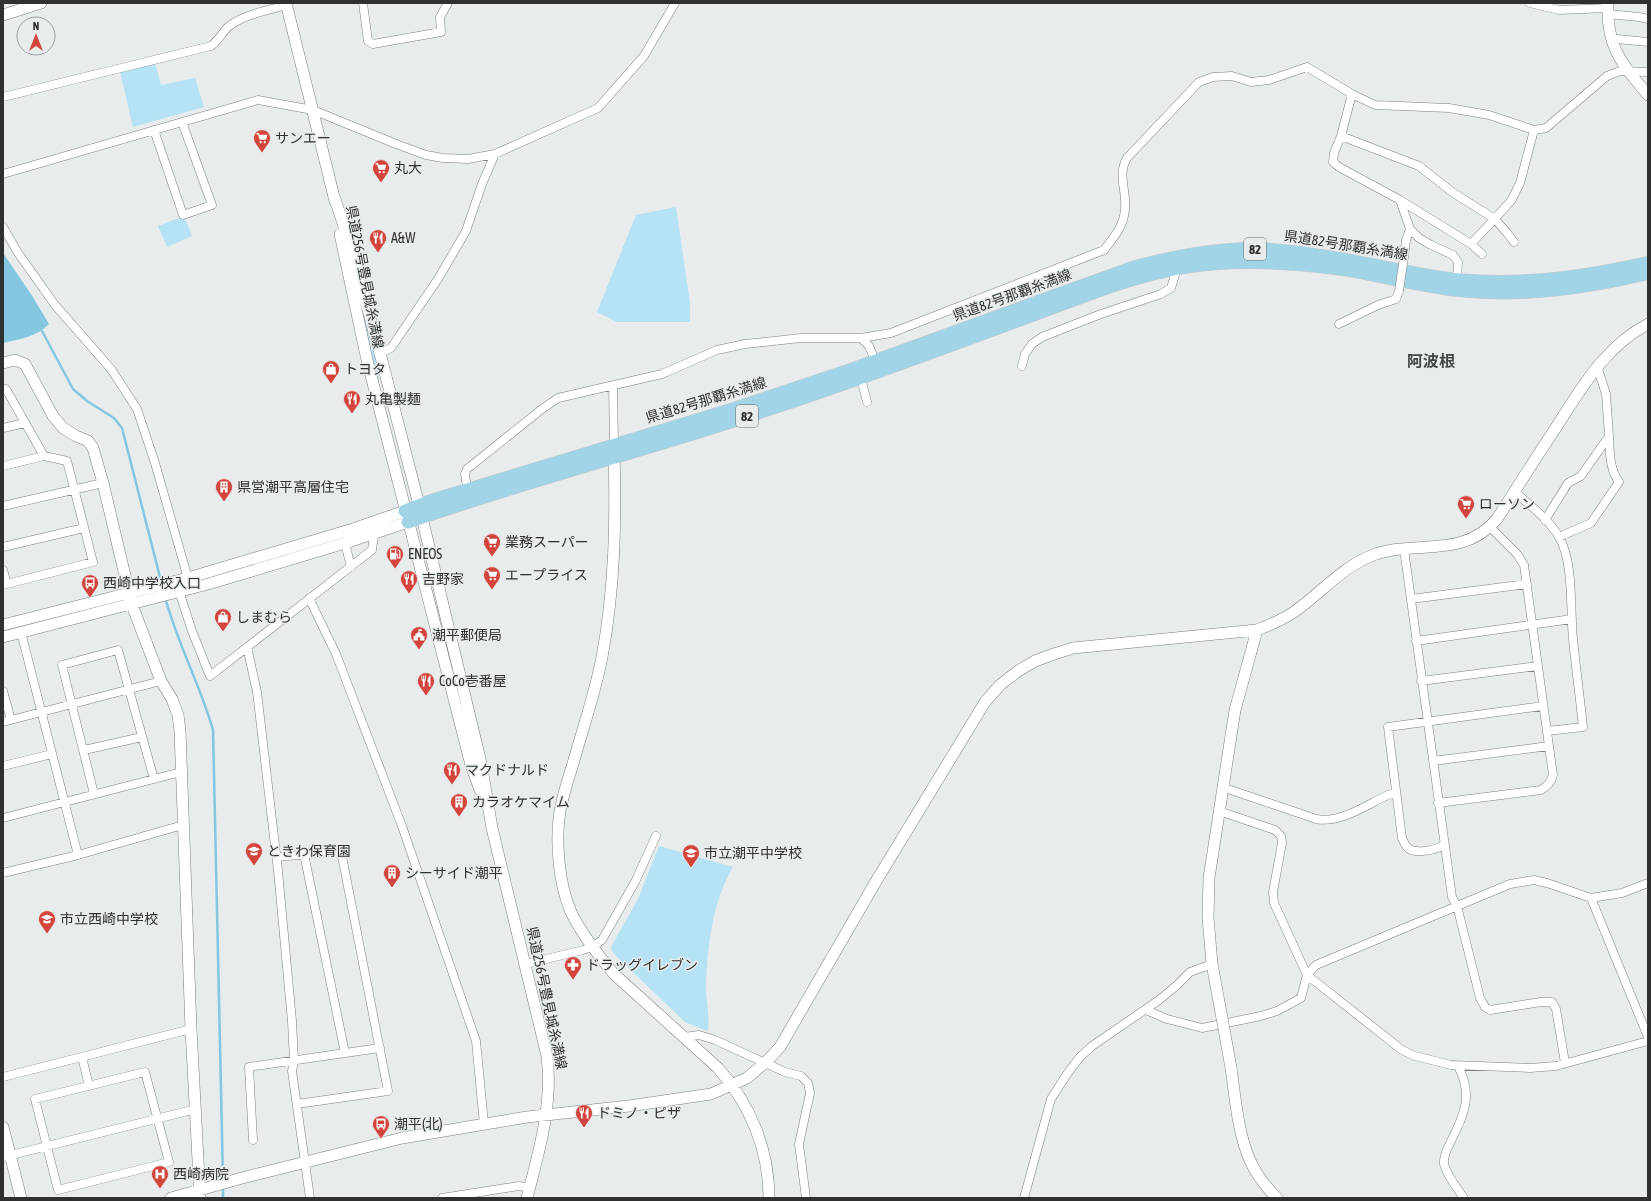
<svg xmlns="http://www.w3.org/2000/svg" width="1651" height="1201" font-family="'Asap Condensed','Noto Sans JP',sans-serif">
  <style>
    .green { fill: #b5e2f4 }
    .water { fill: #85c7e1 }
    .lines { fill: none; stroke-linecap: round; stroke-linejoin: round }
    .stream { stroke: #85c7e1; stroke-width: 2.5 }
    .street-casing { stroke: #7c7f81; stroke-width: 9 }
    .secondary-casing { stroke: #7c7f81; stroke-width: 12 }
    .primary-casing { stroke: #c9c9c9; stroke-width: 14 }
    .street { stroke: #fff; stroke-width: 8 }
    .secondary { stroke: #fff; stroke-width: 11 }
    .primary { stroke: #a1d4e7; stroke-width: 13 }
    .street-bridge-casing { stroke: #7c7f81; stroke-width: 9; stroke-linecap: butt }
    .secondary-bridge-casing { stroke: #7c7f81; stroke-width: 12; stroke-linecap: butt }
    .street-bridge { stroke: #fff; stroke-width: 8 }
    .secondary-bridge { stroke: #fff; stroke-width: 11 }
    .labels { text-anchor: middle; stroke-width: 3; stroke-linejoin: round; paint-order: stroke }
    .shield { fill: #e8eced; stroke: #666969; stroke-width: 1 }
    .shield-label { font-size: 13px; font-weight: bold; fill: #2f3131 }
    .poi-label { font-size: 14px; fill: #2f3131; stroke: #e8eced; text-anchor: start }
    .street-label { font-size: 14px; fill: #2f3131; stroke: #e8eced }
    .quarter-label { font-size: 16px; font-weight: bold; fill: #434648; stroke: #e8eced }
  </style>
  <rect width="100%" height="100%" fill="#e8eced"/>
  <path class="green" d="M155 63 161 85 195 78 204 107 133 127 120 72Z
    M676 207 690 303V322H617L597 312 636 215Z
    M184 216 192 236 167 247 158 226Z
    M360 301 377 361 379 380 378 381 359 302Z
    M659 846 733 867C712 903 707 947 706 989 706 998 711 1025 707 1031L685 1022 613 953 611 947 638 899Z"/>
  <path class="water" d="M3 253 31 294 49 324C36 337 20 339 3 343Z"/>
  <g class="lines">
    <path class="stream" d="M42 331 73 389 87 401 114 418 122 428 161 581
      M165 597C177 643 200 684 213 730L223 1180
      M223 1198V1187"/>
    <g class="street-casing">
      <path id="street" d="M363 3 368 41 373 44 441 32 440 17 448 3
        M1530 3 1559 10 1608 8
        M1608 14 1639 17 1648 19
        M1612 41 1617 39 1648 42
        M1352 94 1341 136 1334 153 1333 162 1339 167 1400 200 1410 229 1419 238 1431 245 1453 255 1458 262 1457 279
        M3 97 211 46C218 41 222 33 228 27 244 14 267 11 286 5
        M154 130 183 215 212 205 182 122
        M1341 136 1419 166 1452 192 1495 219 1507 233 1514 242
        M3 174 258 100 313 110 396 144 426 155 443 158 468 159 495 154 598 108 644 56 675 3
        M1400 200 1471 244 1482 254
        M3 227 18 253 55 305 111 369 137 409 155 463 189 582
        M1471 244 1511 201 1520 183 1534 130
        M1404 257 1406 240 1410 229
        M1339 324 1378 305 1396 299 1399 291
        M861 338 869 346 877 365
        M380 353 391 348 438 279 466 231 482 184 495 154
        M1022 366 1025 354 1032 344 1042 337 1101 314 1161 294 1171 288 1175 275 1172 265
        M860 374 867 402
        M613 386 614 445
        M3 389H6L44 456 67 461 93 562 3 585
        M3 428 25 423
        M3 466 44 456
        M1514 491C1529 505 1549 519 1559 537 1574 562 1570 610 1573 639 1576 669 1580 698 1583 727L1547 731
        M468 493 465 474 467 469 542 409 558 398 662 374 717 350 745 344 801 338H861L891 333 1104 250C1114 237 1124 226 1125 209 1127 191 1117 175 1127 158L1199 82 1213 77 1232 76 1251 82 1269 80 1307 67 1352 94 1375 105 1449 108 1489 115 1534 130 1546 128 1607 76 1620 71 1648 72
        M3 506 103 483
        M1545 520 1568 483 1581 476 1609 436 1606 394 1597 366
        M1559 537 1591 523 1619 482C1609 468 1610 452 1609 436
        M345 543 351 567
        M3 547 84 528
        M1404 549 1452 897 1457 906 1480 998 1485 1007 1490 1010 1541 1002H1552L1556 1009 1565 1063
        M3 570 7 584
        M179 591 192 631 210 676 372 550 374 534
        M309 598 336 654 402 826 476 1041 484 1124
        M1411 599 1527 584
        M21 632 78 855
        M1416 641 1572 619
        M247 647 257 692 278 871 292 1021 294 1061 292 1071 310 1198
        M1421 681 1538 666
        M3 691 11 720
        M3 722 161 681
        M84 750 142 737
        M1433 761 1549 746
        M3 766 52 754
        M1222 787 1316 819C1340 824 1366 805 1388 795L1396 793
        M94 794 62 665 118 650 154 779
        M1438 803 1541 790C1547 786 1551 783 1553 775L1524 565 1517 554 1490 527
        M1219 811 1275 830 1281 836 1282 843 1273 892 1274 903 1307 975 1402 1050 1415 1056 1451 1065 1530 1068 1556 1066 1648 1041
        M3 818 181 772
        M1444 845C1436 850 1414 855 1407 847 1405 845 1403 840 1402 838L1388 727 1543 706
        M277 857 341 851 388 1091 297 1104
        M3 873 78 855 183 825
        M1591 898 1648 1037
        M526 964 583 950 592 947 602 940 635 882 656 836
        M1146 1010 1167 1019 1202 1028 1261 1016 1277 1011 1301 998 1307 975 1316 965 1510 884 1534 880 1547 883 1591 898 1622 893 1648 883
        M684 1037 699 1035 715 1040 785 1072 801 1076 808 1083 810 1093 799 1144 806 1198
        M345 1053 380 1048
        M82 1057 89 1086
        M1458 1066C1473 1094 1465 1114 1451 1141 1448 1147 1443 1156 1444 1164 1447 1176 1457 1188 1464 1198
        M145 1072 169 1162 58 1190 35 1099Z
        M3 1077 191 1029
        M253 1140 249 1067 345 1053 304 854
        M3 1157 196 1109
        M442 1198 519 1186 530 1188
        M1024 1198 1051 1099 1067 1074 1080 1057 1092 1046 1159 1000 1176 986 1190 972 1212 964"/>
    </g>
    <g class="secondary-casing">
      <path id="secondary" d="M286 3 335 201
        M1608 3C1606 47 1622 64 1648 95
        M3 15 41 3
        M334 196 351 248 380 353 419 505 481 763 492 828 547 1056C553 1105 539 1151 527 1198
        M340 234 367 360 471 765 480 790
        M3 363 15 360 25 364 53 416 63 428 76 436 88 441 93 448 103 483 132 605 161 681 172 699 178 715 180 731 191 1029 200 1197
        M614 449C616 519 615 588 602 657 595 694 582 731 572 767 567 782 563 796 560 811 555 841 559 885 571 912 582 935 598 955 614 974L718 1068C750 1104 769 1149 769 1198
        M3 625 188 578 353 529 405 511
        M3 637 208 584 345 543 408 522
        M1222 1018 1212 964 1208 918 1209 878 1235 710 1257 630
        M1231 1068C1236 1102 1238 1142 1256 1172 1262 1182 1269 1190 1277 1198
        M3 1127 21 1198
        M171 1198 242 1178 402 1138 527 1117 629 1106 711 1094 747 1078 766 1062 780 1047 875 883 985 702 1000 685 1018 671 1035 661 1054 654 1073 648 1257 630C1270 625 1282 620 1294 612 1321 593 1342 567 1373 555 1417 539 1462 560 1497 519 1516 489 1535 459 1555 429 1581 389 1604 347 1648 324"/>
    </g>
    <g class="primary-casing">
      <path id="primary" d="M405 511 431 501 728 411 845 372 1132 268C1172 257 1213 249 1255 249 1283 250 1311 254 1339 259 1383 266 1426 278 1471 281 1531 285 1589 276 1648 263
        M408 522C515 484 624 456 732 421 860 380 985 332 1111 286 1135 278 1159 271 1184 267 1239 258 1295 262 1350 270 1389 277 1429 288 1469 291 1530 296 1589 287 1648 273"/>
    </g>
    <use href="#street" class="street"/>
    <use href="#secondary" class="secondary"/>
    <use href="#primary" class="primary"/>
    <g class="street-bridge-casing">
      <path id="street-bridge" d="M1399 291 1404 257"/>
    </g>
    <g class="secondary-bridge-casing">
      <path id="secondary-bridge" d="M1222 1018 1231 1068"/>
    </g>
    <use href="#street-bridge" class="street-bridge"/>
    <use href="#secondary-bridge" class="secondary-bridge"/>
  </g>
  <defs>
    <g id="supermarket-pin" transform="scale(0.9)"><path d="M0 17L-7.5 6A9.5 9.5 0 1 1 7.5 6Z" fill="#d3453c" stroke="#e8eced"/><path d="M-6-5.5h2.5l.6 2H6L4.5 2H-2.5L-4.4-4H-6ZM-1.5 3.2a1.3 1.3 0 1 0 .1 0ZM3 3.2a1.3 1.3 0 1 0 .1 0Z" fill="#fff"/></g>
    <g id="restaurant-pin" transform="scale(0.9)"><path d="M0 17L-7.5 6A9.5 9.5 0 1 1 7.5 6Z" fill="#d3453c" stroke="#e8eced"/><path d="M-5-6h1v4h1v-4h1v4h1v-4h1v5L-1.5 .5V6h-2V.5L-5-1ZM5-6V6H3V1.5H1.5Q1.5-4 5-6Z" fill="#fff"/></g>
    <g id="shop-pin" transform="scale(0.9)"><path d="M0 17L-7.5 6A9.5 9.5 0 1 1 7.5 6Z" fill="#d3453c" stroke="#e8eced"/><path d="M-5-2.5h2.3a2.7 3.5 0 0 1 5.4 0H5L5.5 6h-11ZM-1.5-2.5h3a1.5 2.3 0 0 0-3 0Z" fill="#fff"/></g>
    <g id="building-pin" transform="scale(0.9)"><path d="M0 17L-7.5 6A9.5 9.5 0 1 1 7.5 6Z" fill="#d3453c" stroke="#e8eced"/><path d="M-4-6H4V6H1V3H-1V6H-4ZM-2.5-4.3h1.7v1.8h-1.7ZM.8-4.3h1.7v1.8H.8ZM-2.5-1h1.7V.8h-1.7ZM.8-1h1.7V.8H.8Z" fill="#fff"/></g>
    <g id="fuel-pin" transform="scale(0.9)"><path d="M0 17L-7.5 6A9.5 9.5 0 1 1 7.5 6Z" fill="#d3453c" stroke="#e8eced"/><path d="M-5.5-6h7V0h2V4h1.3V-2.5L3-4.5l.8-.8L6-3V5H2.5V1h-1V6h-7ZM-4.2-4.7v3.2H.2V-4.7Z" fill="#fff"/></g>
    <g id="bus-pin" transform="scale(0.9)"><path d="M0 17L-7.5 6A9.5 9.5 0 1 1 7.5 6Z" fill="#d3453c" stroke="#e8eced"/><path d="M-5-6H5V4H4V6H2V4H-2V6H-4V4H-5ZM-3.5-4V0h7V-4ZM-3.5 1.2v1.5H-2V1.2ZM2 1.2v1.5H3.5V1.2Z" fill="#fff"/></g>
    <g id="civic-pin" transform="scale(0.9)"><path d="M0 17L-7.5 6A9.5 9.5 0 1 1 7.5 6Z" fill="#d3453c" stroke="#e8eced"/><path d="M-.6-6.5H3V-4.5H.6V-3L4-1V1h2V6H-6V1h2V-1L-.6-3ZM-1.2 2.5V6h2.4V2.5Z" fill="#fff"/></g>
    <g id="school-pin" transform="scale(0.9)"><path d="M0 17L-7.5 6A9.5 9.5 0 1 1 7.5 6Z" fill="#d3453c" stroke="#e8eced"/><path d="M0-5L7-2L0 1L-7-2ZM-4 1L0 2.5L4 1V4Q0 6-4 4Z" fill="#fff"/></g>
    <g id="pharmacy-pin" transform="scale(0.9)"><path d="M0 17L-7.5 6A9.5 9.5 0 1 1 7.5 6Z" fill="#d3453c" stroke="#e8eced"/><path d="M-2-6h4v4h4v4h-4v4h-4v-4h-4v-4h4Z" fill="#fff"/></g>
    <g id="hospital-pin" transform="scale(0.9)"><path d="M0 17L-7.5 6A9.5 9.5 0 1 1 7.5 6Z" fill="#d3453c" stroke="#e8eced"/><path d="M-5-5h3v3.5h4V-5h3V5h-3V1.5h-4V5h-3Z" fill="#fff"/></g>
  </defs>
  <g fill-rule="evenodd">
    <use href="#supermarket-pin" x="262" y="138"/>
    <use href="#supermarket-pin" x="381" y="168"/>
    <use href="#restaurant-pin" x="378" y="238"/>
    <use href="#shop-pin" x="331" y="369"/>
    <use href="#restaurant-pin" x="352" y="399"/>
    <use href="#building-pin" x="224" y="487"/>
    <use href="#supermarket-pin" x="1466" y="504"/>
    <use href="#supermarket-pin" x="492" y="542"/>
    <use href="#fuel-pin" x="395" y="554"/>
    <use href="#supermarket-pin" x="492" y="575"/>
    <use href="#restaurant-pin" x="409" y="579"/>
    <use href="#bus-pin" x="90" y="583"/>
    <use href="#shop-pin" x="223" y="617"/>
    <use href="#civic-pin" x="419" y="635"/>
    <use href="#restaurant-pin" x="426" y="681"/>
    <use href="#restaurant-pin" x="452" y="770"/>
    <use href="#building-pin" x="459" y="802"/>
    <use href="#school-pin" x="254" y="851"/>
    <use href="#school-pin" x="691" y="853"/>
    <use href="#building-pin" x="392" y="873"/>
    <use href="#school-pin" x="47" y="919"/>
    <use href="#pharmacy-pin" x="573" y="965"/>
    <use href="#restaurant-pin" x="584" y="1113"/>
    <use href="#bus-pin" x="381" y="1124"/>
    <use href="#hospital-pin" x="160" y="1174"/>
  </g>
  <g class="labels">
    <g class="shield">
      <rect x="1244" y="238" width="22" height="22" rx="3"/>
      <rect x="736" y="405" width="22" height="22" rx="3"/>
    </g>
    <g class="shield-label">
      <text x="1255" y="254">82</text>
      <text x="747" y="421">82</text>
    </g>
    <g class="poi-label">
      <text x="275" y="143">サンエー</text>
      <text x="394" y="173">丸大</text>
      <text x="391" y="243">A&amp;W</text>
      <text x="344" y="374">トヨタ</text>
      <text x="365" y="404">丸亀製麺</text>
      <text x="237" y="492">県営潮平高層住宅</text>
      <text x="1479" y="509">ローソン</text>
      <text x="505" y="547">業務スーパー</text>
      <text x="408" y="559">ENEOS</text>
      <text x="505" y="580">エープライス</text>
      <text x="422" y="584">吉野家</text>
      <text x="103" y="588">西崎中学校入口</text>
      <text x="236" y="622">しまむら</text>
      <text x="432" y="640">潮平郵便局</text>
      <text x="439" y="686">CoCo壱番屋</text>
      <text x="465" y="775">マクドナルド</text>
      <text x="472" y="807">カラオケマイム</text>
      <text x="267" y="856">ときわ保育園</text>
      <text x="704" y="858">市立潮平中学校</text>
      <text x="405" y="878">シーサイド潮平</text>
      <text x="60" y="924">市立西崎中学校</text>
      <text x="586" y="970">ドラッグイレブン</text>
      <text x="597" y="1118">ドミノ・ピザ</text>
      <text x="394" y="1129">潮平(北)</text>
      <text x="173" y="1179">西崎病院</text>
    </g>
    <g class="street-label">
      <text transform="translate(1346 245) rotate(9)" y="5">県道82号那覇糸満線</text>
      <text transform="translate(365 277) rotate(79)" y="5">県道256号豊見城糸満線</text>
      <text transform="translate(1012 295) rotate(-20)" y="5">県道82号那覇糸満線</text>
      <text transform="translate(706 400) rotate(-17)" y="5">県道82号那覇糸満線</text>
      <text transform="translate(547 998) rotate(78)" y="5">県道256号豊見城糸満線</text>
    </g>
    <g class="quarter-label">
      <text x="1431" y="367">阿波根</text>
    </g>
  </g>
  <rect width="1651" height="1201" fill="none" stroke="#2f3131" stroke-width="8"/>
  <g transform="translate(36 36)"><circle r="19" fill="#e8eced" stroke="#9ea1a2"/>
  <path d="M0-3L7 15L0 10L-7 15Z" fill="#d3453c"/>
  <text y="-6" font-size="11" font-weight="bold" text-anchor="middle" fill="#2f3131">N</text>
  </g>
</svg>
